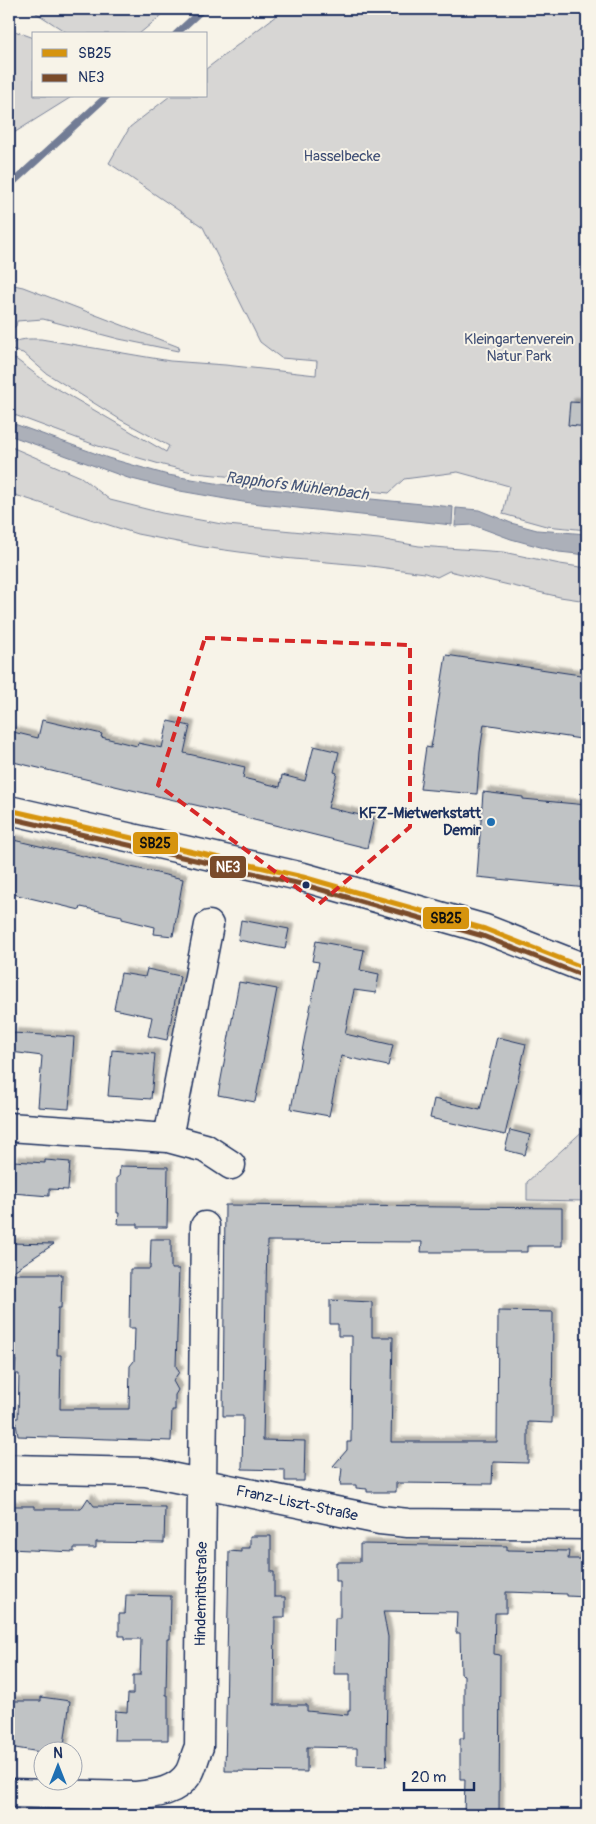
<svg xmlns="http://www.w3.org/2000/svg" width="596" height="1824" font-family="Pangolin,sans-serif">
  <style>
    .green { fill: #d7d6d4; stroke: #798299 }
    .water { fill: #acb0b9; stroke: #727c95 }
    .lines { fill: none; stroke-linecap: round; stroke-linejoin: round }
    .stream { stroke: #727c95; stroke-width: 7 }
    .building { fill: #c0c3c5; stroke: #1b2f5e; filter: url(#shadow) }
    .street-casing { stroke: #1b2f5e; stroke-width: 31 }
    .primary-casing { stroke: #1b2f5e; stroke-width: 31 }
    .street { stroke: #f7f3e8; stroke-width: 28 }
    .primary { stroke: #f7f3e8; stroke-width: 28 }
    .bus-1-casing { stroke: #f7f3e8; stroke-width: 9 }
    .bus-2-casing { stroke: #f7f3e8; stroke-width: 9 }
    .bus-1 { stroke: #d6940e; stroke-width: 5 }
    .bus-2 { stroke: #7a4b2a; stroke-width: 5 }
    .marked { fill: none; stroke: #d62828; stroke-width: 4; stroke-dasharray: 10 6; stroke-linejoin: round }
    .poi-dot { fill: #1f6fb2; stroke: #f7f3e8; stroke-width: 2 }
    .bus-dot { fill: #1b2f5e; stroke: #f7f3e8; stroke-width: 2 }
    .labels { text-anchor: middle; stroke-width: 4; stroke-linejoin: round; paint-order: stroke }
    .park-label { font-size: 15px; fill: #415076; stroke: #f7f3e8 }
    .poi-label { font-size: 15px; font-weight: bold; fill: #1b2f5e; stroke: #f7f3e8; text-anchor: end }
    .street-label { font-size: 15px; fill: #1b2f5e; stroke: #f7f3e8 }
    .water-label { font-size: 16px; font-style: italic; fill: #465679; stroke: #f7f3e8 }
    .line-badge { stroke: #f7f3e8; stroke-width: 2 }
    .badge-label { font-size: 14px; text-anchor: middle; font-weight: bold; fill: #fff }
    .pale-badge-label { font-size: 14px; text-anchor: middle; font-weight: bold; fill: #111 }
  </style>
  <defs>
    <filter id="shadow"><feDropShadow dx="4.5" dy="-4.5" stdDeviation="1" flood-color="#0004"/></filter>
  </defs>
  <rect width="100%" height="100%" fill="#f7f3e8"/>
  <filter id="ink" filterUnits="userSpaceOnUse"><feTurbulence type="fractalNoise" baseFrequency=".02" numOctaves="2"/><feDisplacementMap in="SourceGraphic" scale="10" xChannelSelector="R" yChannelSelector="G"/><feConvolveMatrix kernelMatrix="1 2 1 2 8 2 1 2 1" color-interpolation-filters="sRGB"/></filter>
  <g filter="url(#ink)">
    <path class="green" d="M30 9H169L139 34H69Z
      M285 9H587V530L546 526 503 514 509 486 458 472 404 479 389 493 196 473 163 465 98 446 9 413V357L17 360 46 382 166 452 169 446 121 420 46 373 23 353 11 350 10 345C19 338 29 339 41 339L170 361 225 365 316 375 317 361 281 358 260 342 203 227 109 163 130 127 170 96H206V69Z
      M9 29 34 38V96H73L9 136Z
      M9 284 23 287 179 347 178 351 119 339 43 319 17 321 16 326 9 331Z
      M9 446 81 477 110 500 162 513 227 525 379 539 419 546 503 552 560 564 587 568V601L560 597 449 571 437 577 425 573 371 566 283 558 203 547 137 534 9 493Z
      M587 1127V1201L527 1200V1182Z"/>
    <path class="water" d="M9 422 108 458 168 475 227 485 453 507 452 525 243 502 180 491 128 478 9 435Z
      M456 508 479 510 511 523 537 530 587 534V555L559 552 511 539 473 525 455 526Z"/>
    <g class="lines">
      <path class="stream" d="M176 34 203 9
        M9 186 107 96"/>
    </g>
    <path class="building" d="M570 402 587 403V427L568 425Z
      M446 655 587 676V740L484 724 480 752 477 794 420 789 426 747 431 748Z
      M42 720 102 734 101 737 137 746 138 743 162 748 168 721 190 726 184 753 245 767 243 778 280 787 282 775 305 781 314 746 339 752 334 772 337 773 328 808 374 818 367 848 246 818V817L9 761V731L38 738Z
      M483 792 523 797V799L587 805V888L477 877Z
      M9 839 183 879 173 936 154 934 155 927 122 919V916L81 907 80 910 9 893Z
      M241 920 289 929 285 949 238 940Z
      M316 941 364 950 360 970 379 974 376 993 354 990 345 1034 393 1045 388 1066 341 1056 329 1116 291 1109 319 962 312 961Z
      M147 969 180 976 167 1040 148 1036 152 1017 114 1009 121 973 145 977Z
      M239 982 277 989 255 1102 218 1095Z
      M13 1033 74 1037 69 1109 38 1107 42 1056 11 1052Z
      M497 1037 526 1044 505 1135 430 1118 434 1099 480 1110Z
      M112 1050 155 1054 151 1099 108 1096Z
      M510 1130 530 1135 525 1155 505 1150Z
      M45 1160 70 1162 68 1190 49 1189V1196L12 1193 14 1161 45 1163Z
      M120 1166 168 1167 167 1227H138V1224H118L119 1213H117V1177H119Z
      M225 1205 562 1208V1246H527V1252H421L422 1242 267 1241 263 1440 305 1441 304 1481H285V1470L242 1469 243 1416H223Z
      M151 1239H171V1269H179L176 1366 179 1372 173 1381 178 1390 175 1395V1410H172L171 1441 18 1436 15 1418H18L19 1374H15L16 1357H12L13 1274H62L61 1308H58L57 1355H61L60 1409H129L130 1366 134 1361 135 1328H129L130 1269H150Z
      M9 1243 54 1244 9 1274Z
      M330 1300 372 1302V1337H393L391 1442H497L498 1311 553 1312 552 1423 528 1422V1463L493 1462 492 1484 396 1483V1492H367V1489L356 1488V1485H340L342 1468 333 1466 347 1450V1442H351L352 1336H338V1324H330Z
      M88 1498 94 1506 165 1507 164 1543 96 1542V1548H74V1552L9 1549V1506H34V1509H81Z
      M250 1536H271V1572H274V1597H285V1617H275L274 1705H307V1711L348 1715V1711H350V1674H334L335 1618H340V1581H336V1562H360V1544L507 1546V1550L569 1551 568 1559H587V1597L567 1596V1594L506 1592V1613H495L494 1654 500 1655 499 1815H464L465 1779H460V1738H464V1675L461 1674 460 1633H456L457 1612 383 1611 388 1637 386 1747 387 1766 357 1765V1748L307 1747V1772L225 1771 229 1551 241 1552V1548H250Z
      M126 1595 171 1596 170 1639H167L166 1695H168V1740H114L115 1711 127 1712 128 1694H133V1675H140L141 1639H125V1636H119V1614H125Z
      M41 1697 70 1701 63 1752H40L9 1747V1701H41Z"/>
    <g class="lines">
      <g class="street-casing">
        <path id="street" d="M9 1127 168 1138 209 925
          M168 1138 205 1148 231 1165
          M9 1469 146 1472 380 1520 408 1523 587 1525
          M9 1793 135 1796C154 1794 177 1792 189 1773 193 1766 195 1755 199 1747L205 1226"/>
      </g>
      <g class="primary-casing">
        <path id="primary" d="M9 810 303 877 485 929 587 969"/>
      </g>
      <use href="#street" class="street"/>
      <use href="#primary" class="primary"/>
      <g class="bus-1-casing">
        <path id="bus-1" d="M9 810 303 877 485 929 587 969"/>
      </g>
      <g class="bus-2-casing">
        <path id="bus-2" d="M9 818 301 884 483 936 584 976"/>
      </g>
      <use href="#bus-1" class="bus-1"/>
      <use href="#bus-2" class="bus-2"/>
    </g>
  </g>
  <path class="marked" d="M205 638 410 645V827L319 904 158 785Z"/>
  <circle class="poi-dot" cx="491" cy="822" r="5"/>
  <circle class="bus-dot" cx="306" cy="885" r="4.5"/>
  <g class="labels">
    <g class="park-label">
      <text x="342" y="161">Hasselbecke</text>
      <text x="519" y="344">Kleingartenverein<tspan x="519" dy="17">Natur Park</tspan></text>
    </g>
    <g class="poi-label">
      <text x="481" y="818">KFZ-Mietwerkstatt<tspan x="481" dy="17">Demir</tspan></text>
    </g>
    <g class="street-label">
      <text transform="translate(297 1503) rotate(12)" y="5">Franz-Liszt-Straße</text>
      <text transform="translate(201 1594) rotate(-89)" y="5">Hindemithstraße</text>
    </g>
    <g class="water-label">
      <text transform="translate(297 485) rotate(7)" y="6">Rapphofs Mühlenbach</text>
    </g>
  </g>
  <g class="line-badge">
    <rect x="132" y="831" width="47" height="24" rx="5" fill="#d6940e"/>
    <rect x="209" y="855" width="38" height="24" rx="5" fill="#7a4b2a"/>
    <rect x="422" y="906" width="48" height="24" rx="5" fill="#d6940e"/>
  </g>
  <g class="badge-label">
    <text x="228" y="872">NE3</text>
  </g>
  <g class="pale-badge-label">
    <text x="155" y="848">SB25</text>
    <text x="446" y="923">SB25</text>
  </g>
  <rect width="596" height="1824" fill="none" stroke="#f7f3e8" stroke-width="30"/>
  <rect x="15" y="15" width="566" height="1794" fill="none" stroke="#1b2f5e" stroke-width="2" filter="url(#ink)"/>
  <rect x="32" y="32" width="175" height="65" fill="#f7f3e8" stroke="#9fa5b1"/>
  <rect x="42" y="49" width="25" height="8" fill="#d6940e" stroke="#9fa5b1"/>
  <text x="78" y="58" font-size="15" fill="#1b2f5e">SB25</text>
  <rect x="42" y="74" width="25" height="8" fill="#7a4b2a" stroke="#9fa5b1"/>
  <text x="78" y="82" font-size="15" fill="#1b2f5e">NE3</text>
  <g transform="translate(58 1766)"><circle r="24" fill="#f7f3e8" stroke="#9fa5b1"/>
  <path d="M0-4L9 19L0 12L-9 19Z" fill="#1f6fb2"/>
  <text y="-8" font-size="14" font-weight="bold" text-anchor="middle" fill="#1b2f5e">N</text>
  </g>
  <path d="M404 1782v8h70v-8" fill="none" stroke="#1b2f5e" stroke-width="2.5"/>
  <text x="411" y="1782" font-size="15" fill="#1b2f5e" stroke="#f7f3e8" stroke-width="4" paint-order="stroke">20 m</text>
</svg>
